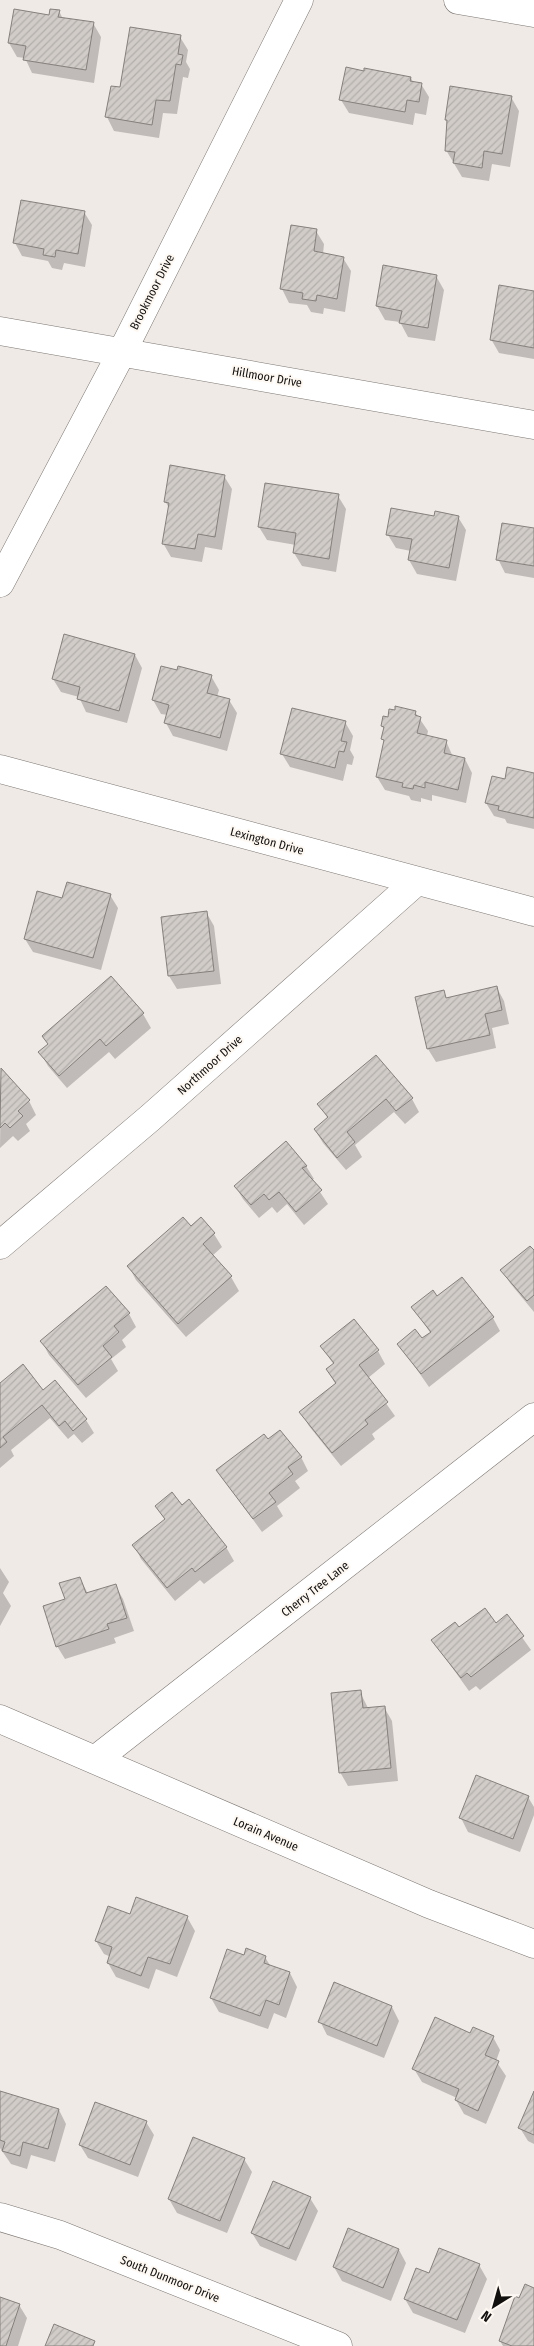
<svg xmlns="http://www.w3.org/2000/svg" width="534" height="2346" font-family="'Fira Sans Condensed',sans-serif">
  <style>
    .shadow { fill: #0003 }
    .building { fill: url(#building-hatch); stroke: #85807c }
    .lines { fill: none; stroke-linecap: round; stroke-linejoin: round }
    .street-casing { stroke: #7c7773; stroke-width: 29 }
    .street { stroke: #fff; stroke-width: 28 }
    .labels { text-anchor: middle; stroke-width: 4; stroke-linejoin: round; paint-order: stroke }
    .street-label { font-size: 12px; fill: #12100e; stroke: #fef8f3 }
  </style>
  <defs>
    <pattern id="building-hatch" width="6" height="6" patternUnits="userSpaceOnUse" patternTransform="scale(1.25)"><rect width="6" height="6" fill="#d1ccc8"/><path d="M-1 1l2-2M0 6l6-6M5 7l2-2" fill="none" stroke="#b2aeab"/></pattern>
  </defs>
  <rect width="100%" height="100%" fill="#f0eae6"/>
  <path class="shadow" d="M59 11 63 19 93 23 101 37 94 83 32 73 25 58 17 57 9 43Z
    M180 37 188 50 186 62 190 69 188 78 183 77 177 114 163 113 159 138 114 131 107 117Z
    M411 78 413 82 421 84 429 97 426 115 415 113 413 125 349 113 341 100Z
    M511 97 519 111 510 167 492 164 489 181 462 177 446 150 448 124 446 120Z
    M84 212 92 225 85 267 64 263 62 270 52 268 48 261 22 256 15 243Z
    M316 231 324 244 323 254 343 258 351 271 345 312 324 308 323 314 311 312 307 305 289 303 282 289Z
    M436 276 444 290 435 341 408 337 400 322 385 320 377 306Z
    M534 292V359L499 353 491 339Z
    M224 476 232 489 222 550 205 547 202 562 171 557 163 543 169 508 165 501Z
    M338 496 346 509 336 572 302 566 294 553 296 545 267 540 259 527Z
    M435 517H458L466 530 456 581 417 574 409 560 411 551 396 548 388 535Z
    M534 529V578L505 573 498 559Z
    M135 655 142 668 127 723 86 712 79 697 61 692 53 679Z
    M211 676 219 690 217 697 229 700 237 713 227 751 173 736 166 723 168 715 161 714 153 700Z
    M415 712 428 731 427 736 446 741 453 757 465 759 472 773 466 803 432 795V801L421 798V802L411 800 409 796 385 790 377 777 385 743 382 738 384 730 382 726 389 718Z
    M345 722 353 736 350 750 354 757 352 765 347 764 343 781 290 767 282 754Z
    M534 775V829L507 823 505 819 494 816 486 803 506 781Z
    M110 895 118 908 101 970 33 952 25 939 63 900Z
    M206 912 214 926 221 984 177 989 169 976Z
    M111 978 143 1014 151 1028 115 1059 109 1052 67 1088 48 1066 40 1052 49 1045 43 1036Z
    M497 988 504 1001 509 1024 492 1028 496 1048 436 1062 428 1049 443 992 447 999Z
    M376 1056 412 1099 419 1112 405 1124 394 1112 355 1145 362 1157 346 1170 323 1143 315 1130 328 1119 319 1104Z
    M1 1070 29 1101 36 1115 26 1124 30 1131 18 1141 13 1136 0 1148Z
    M306 1166 314 1179 312 1180 328 1204 304 1225 287 1204 277 1213 272 1207 259 1218 243 1199 235 1186Z
    M201 1219 214 1234 222 1247 212 1256 231 1277 239 1291 186 1337 136 1280 129 1267 191 1228Z
    M534 1252V1312L510 1283 502 1270Z
    M437 1298 493 1318 500 1331 429 1387 399 1344 422 1340 431 1334 413 1307Z
    M129 1314 136 1327 122 1340 126 1347 111 1359 118 1371 86 1398 49 1355 42 1342Z
    M321 1346 378 1351 385 1364 368 1378 395 1416 372 1434 375 1439 341 1466 309 1426 301 1412 336 1385 327 1370 334 1365Z
    M55 1382 86 1420 94 1433 82 1443 74 1434 68 1439 50 1418 11 1450 14 1456 0 1468V1384L43 1392Z
    M268 1441 301 1457 308 1471 295 1481 300 1488 277 1506 283 1516 262 1532 218 1471Z
    M156 1506 181 1507 226 1547 234 1561 204 1584 200 1580 175 1601 141 1559 134 1545 165 1520Z
    M0 1568 9 1582 3 1593 11 1606 0 1626Z
    M80 1578 88 1594 115 1585 123 1599 134 1631 114 1638 116 1643 65 1659 57 1646 66 1600Z
    M507 1616 531 1650 480 1690 476 1686 469 1691 433 1641 459 1629 496 1624Z
    M360 1692 368 1708 384 1707 392 1721 398 1781 348 1786 340 1772Z
    M528 1797 534 1807V1815L520 1852 468 1832 461 1818Z
    M131 1915 187 1917 195 1931 177 1977 156 1969 149 1989 116 1977 108 1963 111 1957 104 1954 96 1941Z
    M245 1957H265L271 1967 290 1973 297 1987 286 2018 274 2013 268 2029 219 2012 211 1998Z
    M392 2007 399 2021 384 2058 327 2035 320 2021Z
    M471 2035 493 2037 500 2050 496 2061 506 2076 486 2124 464 2114 456 2100 457 2098 422 2082 414 2069Z
    M0 2093 59 2110 66 2124 55 2162 31 2155 27 2169 11 2164 0 2148Z
    M534 2094V2144L528 2141 520 2128Z
    M146 2122 154 2135 138 2177 88 2158 80 2145Z
    M244 2159 252 2172 227 2233 177 2213 169 2199Z
    M310 2198 318 2211 296 2261 260 2246 252 2233Z
    M399 2250 406 2263 391 2301 342 2281 334 2267Z
    M479 2265 487 2279 465 2333 413 2313 405 2299 430 2275Z
    M534 2289V2346H503L500 2341 520 2300Z
    M0 2299 19 2305 27 2318 18 2346H0Z"/>
  <path class="building" d="M14 9 49 15 50 9 60 10 58 17 94 22 86 70 23 60 26 46 8 43Z
    M130 27 181 35 178 54 183 55 181 65 176 64 170 101 156 100 152 125 105 117 111 86 120 87Z
    M346 67 364 71V68L411 77 410 81 422 83 419 102 407 100 405 112 339 100Z
    M450 86 512 96 502 154 484 151 482 168 453 163 455 152 445 151 447 120H445Z
    M21 200 85 211 78 254 56 250 55 257 43 255 44 249 13 243Z
    M291 225 317 229 314 251 344 257 337 299 317 295 316 301 302 299 303 293 280 289Z
    M383 265 437 275 428 328 399 323 402 311 376 306Z
    M499 285 534 291V348L490 340Z
    M170 465 225 475 215 537 198 534 195 549 162 544 169 503 164 502Z
    M265 483 339 494 329 559 293 553 296 533 258 527Z
    M391 508 434 516 435 511 459 516 449 568 408 560 412 539 386 535Z
    M502 523 534 528V566L496 560Z
    M64 634 135 654 119 711 77 699 80 687 52 679Z
    M161 666 177 670 178 666 212 675 207 693 230 699 220 738 164 723 169 705 152 700Z
    M395 706 416 711 415 715 421 717 417 733 447 740 444 753 465 758 458 790 425 782V788L414 785 413 789 402 787 403 783 376 777 384 740 381 739 384 727 381 726 383 716 388 717 389 709 395 710Z
    M292 708 346 721 341 741 347 742 344 752 339 751 335 768 280 754Z
    M507 767 534 773V818L498 810 499 806 485 803 492 776 505 779Z
    M67 882 111 894 93 958 24 939 37 891 62 898Z
    M207 911 214 971 168 976 161 917Z
    M111 976 144 1013 106 1046 100 1039 59 1076 38 1052 48 1044 42 1036Z
    M497 986 502 1010 485 1014 490 1035 427 1049 415 997 444 990 446 998Z
    M376 1055 413 1098 396 1111 386 1099 347 1132 355 1142 337 1158 314 1129 328 1117 317 1104Z
    M1 1068 30 1100 18 1111 23 1116 10 1128 5 1123 0 1128Z
    M286 1141 307 1166 302 1168 322 1190 296 1212 279 1192 269 1200 264 1194 251 1205 234 1186Z
    M183 1217 191 1226 201 1217 215 1233 203 1244 232 1276 178 1324 127 1266Z
    M530 1246 534 1250V1295L527 1301 500 1270Z
    M462 1277 494 1317 421 1374 397 1344 415 1329 422 1338 431 1332 411 1307 433 1290 437 1296Z
    M106 1286 130 1313 114 1326 119 1332 103 1346 112 1357 78 1385 40 1341Z
    M354 1319 379 1350 359 1365 388 1402 365 1420 368 1424 332 1453 299 1412 336 1383 326 1369 334 1363 320 1346Z
    M23 1364 43 1390 55 1380 87 1419 73 1431 65 1421 59 1426 42 1405 3 1437 7 1442 0 1448V1383Z
    M280 1430 302 1457 288 1467 293 1474 269 1493 276 1502 253 1519 216 1470 264 1434 268 1439Z
    M172 1492 182 1505 189 1499 227 1547 195 1572 192 1568 167 1588 132 1545 165 1519 155 1506Z
    M80 1577 86 1593 116 1584 127 1618 107 1624 109 1629 56 1647 43 1606 65 1599 59 1583Z
    M485 1608 496 1623 507 1614 524 1636 471 1677 467 1673 461 1678 431 1640 455 1622 459 1627Z
    M361 1690 363 1708 385 1706 391 1768 339 1773 331 1693Z
    M476 1775 529 1796 513 1839 459 1818Z
    M136 1897 188 1916 170 1964 148 1957 141 1976 107 1963 112 1947 95 1941 108 1906 130 1914Z
    M246 1948 266 1956 264 1963 290 1972 279 2005 266 2000 260 2016 210 1998 227 1949 244 1955Z
    M334 1982 392 2006 377 2046 318 2022Z
    M435 2017 470 2033 473 2027 494 2036 485 2055 499 2061 478 2111 455 2100 459 2089 412 2069Z
    M0 2091 59 2109 48 2149 23 2142 20 2156 2 2151 5 2142 0 2140Z
    M534 2091V2135L518 2128Z
    M95 2102 147 2121 130 2165 79 2145Z
    M193 2137 245 2158 220 2221 168 2199Z
    M273 2181 311 2197 289 2249 251 2233Z
    M348 2228 399 2249 383 2288 333 2267Z
    M439 2248 480 2264 457 2320 404 2299 416 2268 429 2273Z
    M525 2284 534 2288V2346H512L499 2341 515 2296 519 2298Z
    M0 2297 20 2304 6 2346H0Z
    M54 2324 95 2341 93 2346H45Z"/>
  <g class="lines">
    <g class="street-casing">
      <path id="street" d="M458 0 534 13
        M0 331 534 425
        M0 583 122 352 299 0
        M0 769 534 912
        M0 1245 150 1118 417 881
        M0 1719 429 1904 534 1944
        M95 1760 534 1417
        M0 2217 60 2235 338 2346"/>
    </g>
    <use href="#street" class="street"/>
  </g>
  <g class="labels">
    <g class="street-label">
      <text transform="translate(152 292) rotate(-63)" y="4">Brookmoor Drive</text>
      <text transform="translate(267 377) rotate(10)" y="4">Hillmoor Drive</text>
      <text transform="translate(267 841) rotate(15)" y="4">Lexington Drive</text>
      <text transform="translate(210 1065) rotate(-42)" y="4">Northmoor Drive</text>
      <text transform="translate(315 1589) rotate(-38)" y="4">Cherry Tree Lane</text>
      <text transform="translate(266 1834) rotate(23)" y="4">Lorain Avenue</text>
      <text transform="translate(170 2279) rotate(22)" y="4">South Dunmoor Drive</text>
    </g>
  </g>
  <g transform="translate(494 2306) rotate(217)" stroke="#fef8f3" stroke-width="4" paint-order="stroke">
  <path d="M0-4L9 19L0 12L-9 19Z" fill="#12100e"/>
  <text y="-8" font-size="14" font-weight="bold" text-anchor="middle" fill="#12100e">N</text>
  </g>
</svg>
